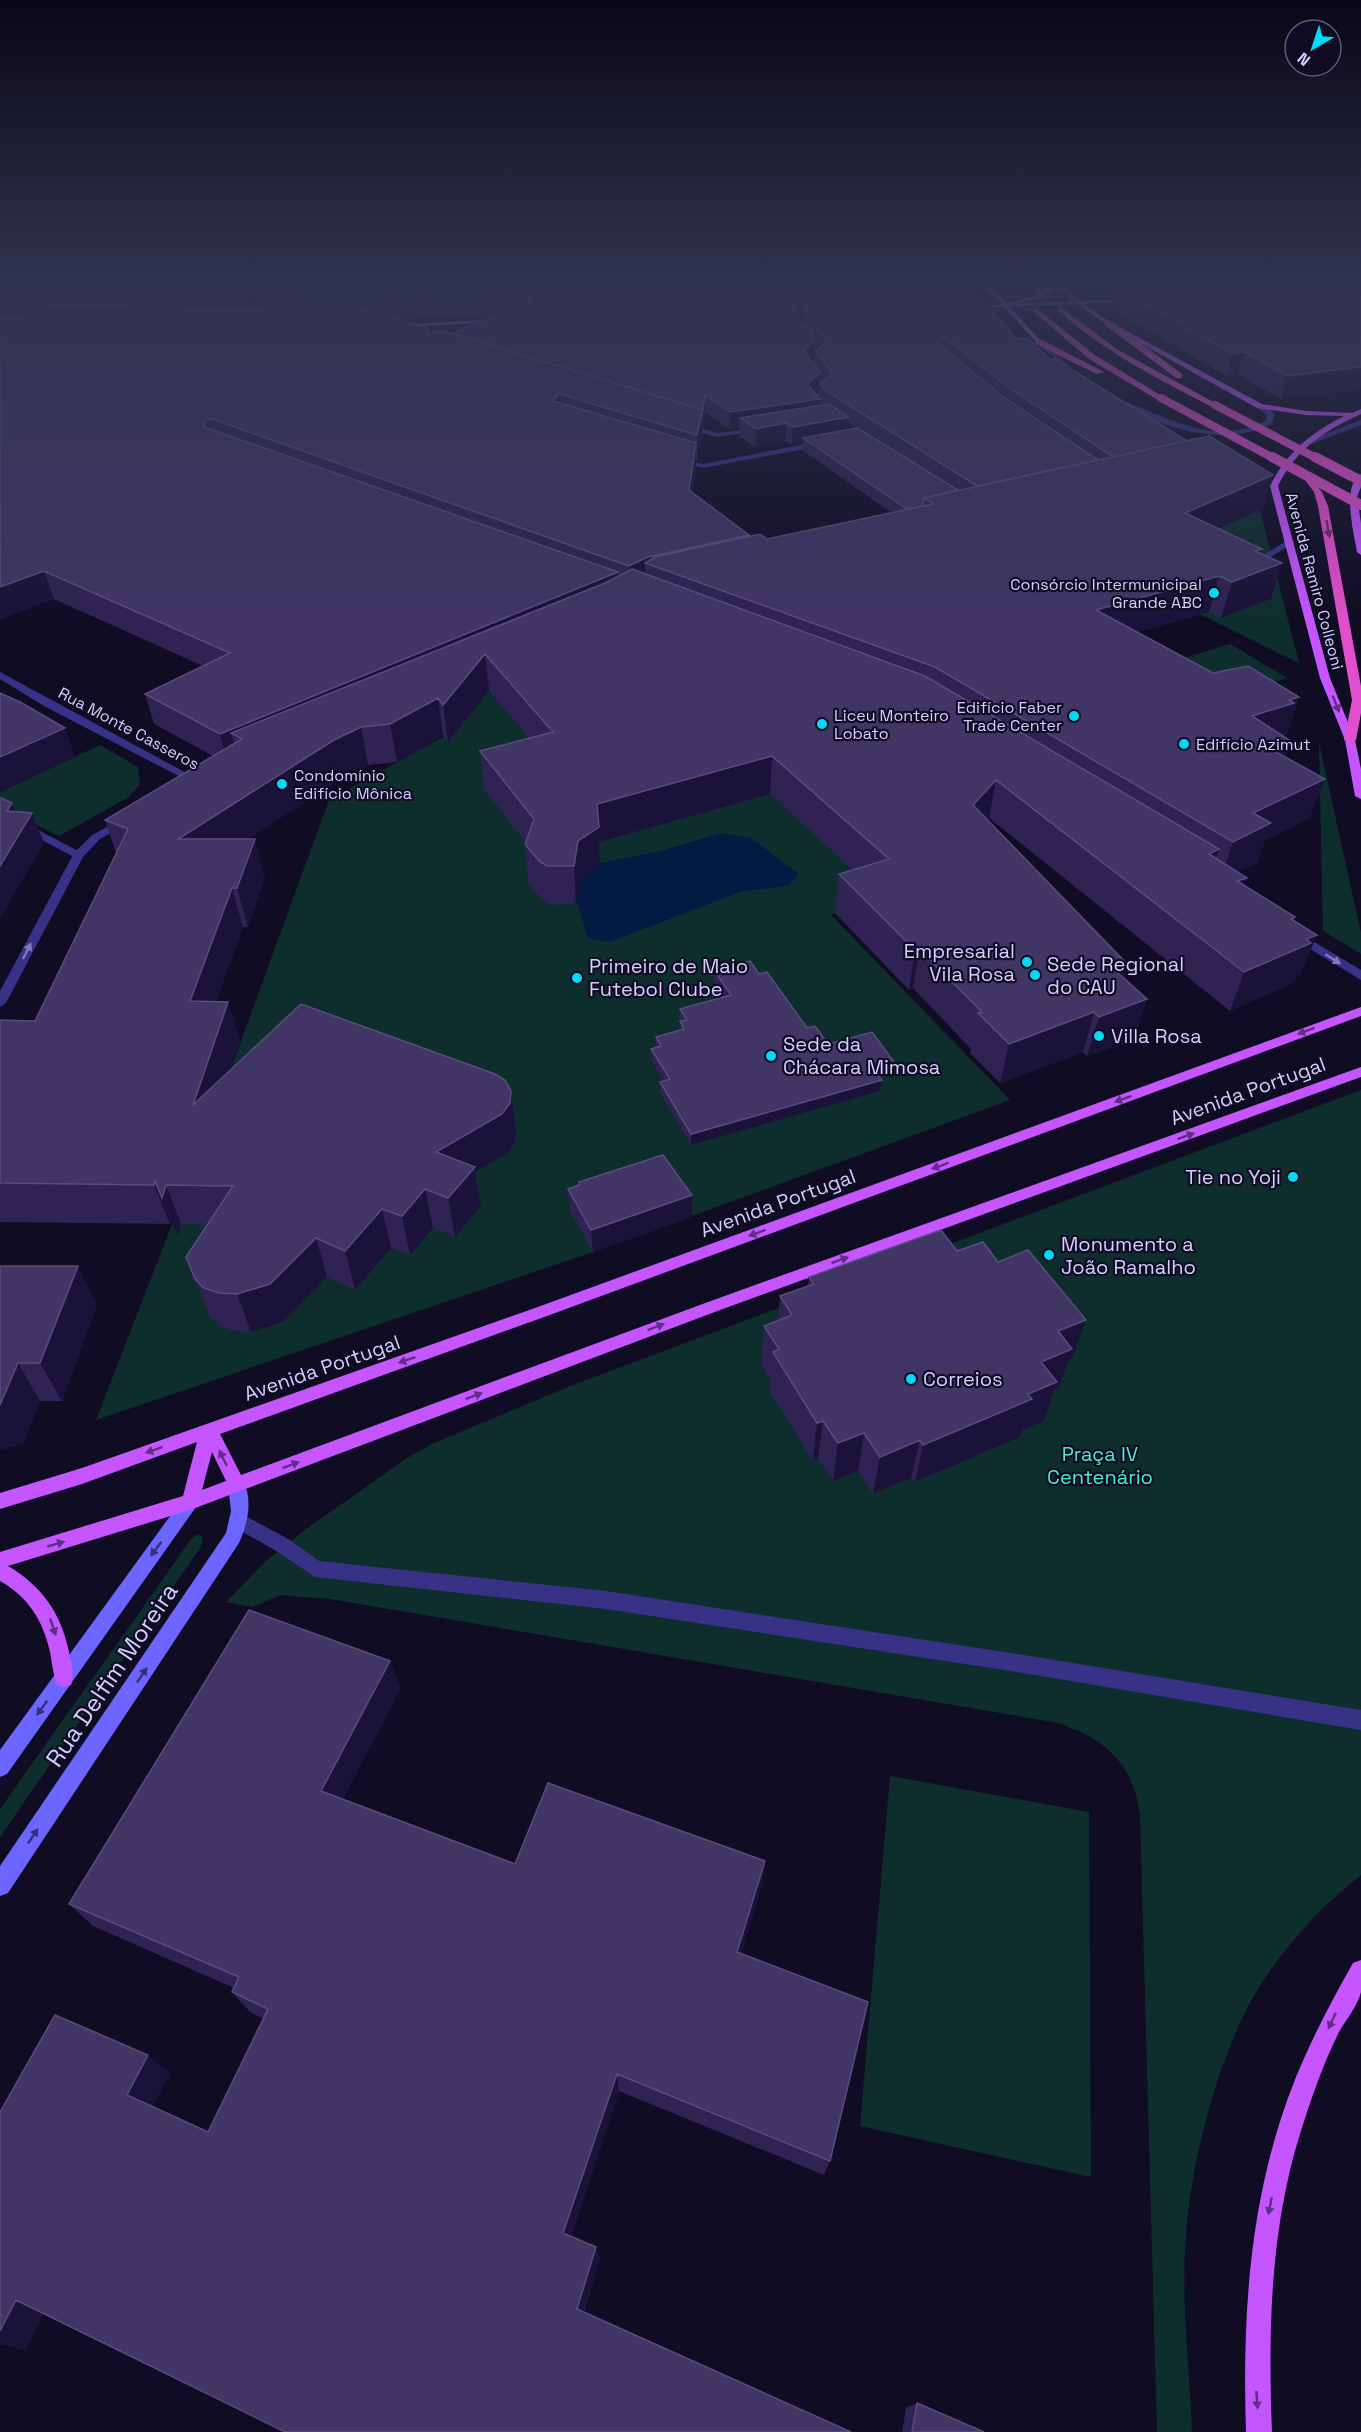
<svg xmlns="http://www.w3.org/2000/svg" width="1361" height="2432" font-family="'Space Grotesk',sans-serif">
  <style>
    .green { fill: #0e2e2e }
    .water { fill: #051a43 }
    .lines { fill: none; stroke-linecap: round; stroke-linejoin: round }
    .trunk-tunnel { stroke: #2e2945; stroke-width: 8; stroke-dasharray: 8 4; stroke-linecap: butt }
    .service { fill: #383287; fill-rule: evenodd }
    .pedestrian { fill: #383287; fill-rule: evenodd }
    .minor { fill: #383287; fill-rule: evenodd }
    .tertiary { fill: #383287; fill-rule: evenodd }
    .secondary { fill: #6d65ff; fill-rule: evenodd }
    .primary { fill: #c455ff; fill-rule: evenodd }
    .trunk { fill: #e24fcd; fill-rule: evenodd }
    .trunk-bridge-far1 { stroke: #e24fcd; stroke-width: 8 }
    .trunk-bridge { stroke: #e24fcd; stroke-width: 10 }
    .wall { fill: #2e2353; fill-rule: evenodd }
    .shaded-wall { fill: #1a1238 }
    .building { fill: #403565; stroke: #574d7e; stroke-width: 1.5 }
    .oneway { fill: #6e2a70 }
    .oneway2 { fill: #612d87 }
    .oneway3 { fill: #7f78bd }
    .oneway4 { fill: #35307c }
    .poi-dot { fill: #00daf9; stroke: #100c24; stroke-width: 2 }
    .labels { text-anchor: middle; stroke-width: 4.5; stroke-linejoin: round; paint-order: stroke }
    .far-street-label { font-size: 16px; fill: #d5ceff; stroke: #100c24 }
    .far-poi-label { font-size: 16px; fill: #d5ceff; stroke: #100c24; text-anchor: start }
    .poi-label { font-size: 20px; fill: #d5ceff; stroke: #100c24; text-anchor: start }
    .street-label { font-size: 20px; fill: #d5ceff; stroke: #100c24 }
    .park-label { font-size: 20px; fill: #4feac8; stroke: #100c24 }
    .near-street-label { font-size: 24px; fill: #d5ceff; stroke: #100c24 }
  </style>
  <rect width="100%" height="100%" fill="#100c24"/>
  <path class="green" d="M1259 506 1299 663 1118 574Z
    M588 637 924 859 831 915 1010 1100 593 1252 96 1420 209 1129 329 800 459 728 469 686Z
    M1230 644 1287 678 1191 708 1136 673Z
    M1319 743 1361 933V954L1323 931Z
    M100 745 138 767 140 784 129 797 59 836 0 807V792Z
    M1361 1090V1875C1325 1903 1291 1939 1265 1978 1223 2040 1194 2148 1187 2223 1180 2292 1189 2363 1192 2432H1157L1140 1813C1131 1761 1107 1741 1059 1723L330 1599 280 1595 252 1607 226 1602 265 1562 302 1532 404 1460 434 1443 573 1385Z
    M199 1534 203 1538 200 1548 0 1837V1809L192 1538Z
    M890 1776 1089 1812 1091 2177 860 2126Z"/>
  <path class="water" d="M721 833 751 838 799 874 788 886 740 892 610 942 588 938 576 900V875L595 869 600 863 660 851Z"/>
  <g class="lines">
    <path class="trunk-tunnel" d="M1005 280 1035 310
      M1030 280 1061 310"/>
    <path class="service" d="M974 280 986 281 950 285 947 283Z
      M812 348H816L824 357 812 367 830 390 818 398 814 396 822 390 805 367 817 357Z
      M1361 420V425L1303 447 1296 445Z
      M682 423 717 433 759 428 763 430 717 437 679 427Z
      M822 441 825 445 703 468 674 460 678 458 703 464Z
      M1288 540 1295 542 1261 563 1254 561Z
      M0 810 82 853 84 855 78 858 74 857 0 818Z"/>
    <path class="pedestrian" d="M523 280H529L536 321 531 320Z
      M240 1513 290 1540 319 1561 606 1591 1011 1653 1361 1710V1730L1011 1671 606 1609 315 1577 278 1552 234 1527 231 1521 234 1515Z"/>
    <path class="minor" d="M0 672 203 782 194 784 44 706 0 679Z"/>
    <path class="tertiary" d="M1037 341H1041L1074 371V373H1070L1037 343Z
      M1126 402C1175 420 1213 446 1266 421L1267 415 1257 408V404H1263L1275 414 1272 424C1223 447 1169 430 1123 406Z
      M126 817 132 820 130 822 100 839 83 857 6 1003 0 1007V991L74 853 92 835Z
      M1296 931 1361 970V980L1292 938 1290 935Z"/>
    <path class="secondary" d="M1345 280H1353L1315 292 1310 291Z
      M1133 299 1135 302 969 308 966 306Z
      M501 319 503 322 399 327 396 325Z
      M237 1477 243 1480C253 1500 248 1523 239 1543L8 1893 0 1896V1866L226 1533 231 1511 228 1485 231 1480Z
      M190 1494 196 1497 199 1502 196 1507 7 1774 0 1777V1750L184 1497Z"/>
    <path class="primary" d="M979 280H985L1007 303 1036 296 1054 283 1051 280H1057L1081 302 1110 322 1262 404 1306 411 1352 413 1361 409V414C1324 431 1296 449 1278 486L1330 678 1355 740 1361 769V799L1355 796 1345 740 1320 678 1270 486C1287 452 1311 433 1344 416L1306 415 1257 408 1106 324 1077 304 1057 286 1040 298 1009 306 1042 342 1037 343Z
      M994 280H1028L1025 282Z
      M1361 474V487L1357 497 1361 523V555L1357 552C1354 533 1341 485 1361 474Z
      M1361 1007V1016L547 1316 220 1434 241 1475 708 1302 1361 1067V1077L720 1310 190 1510 8 1566C42 1586 61 1613 69 1652 71 1663 75 1674 71 1685L64 1687 57 1685C53 1674 52 1663 50 1652 43 1620 28 1597 0 1581V1552L183 1496 197 1442 82 1484 0 1509V1493L82 1468 535 1308ZM212 1452 226 1481 202 1490Z
      M1361 1960C1361 1970 1361 1982 1361 1992 1358 2005 1346 2020 1339 2032 1323 2064 1311 2099 1300 2134 1270 2230 1268 2332 1272 2432H1246C1242 2311 1250 2191 1296 2077 1312 2038 1332 2000 1353 1963Z"/>
    <path class="trunk" d="M1033 309H1037L1095 355 1165 398 1158 400 1089 359 1033 311Z
      M1059 309H1063L1118 350 1219 405 1212 407C1158 379 1105 352 1059 311Z
      M1105 321H1111L1182 374V378H1176L1105 325Z
      M1036 340H1042L1104 372 1097 374 1036 344Z
      M1306 473 1322 492 1328 506 1361 686V713L1356 740 1350 743 1344 740 1352 700 1318 506 1314 492 1302 476Z"/>
    <path class="trunk-bridge-far1" d="M1161 398 1275 459
      M1215 405 1318 459"/>
    <path class="trunk-bridge" d="M1272 457 1361 505
      M1315 457 1361 481"/>
  </g>
  <path class="wall" d="M0 280H261L255 309H259L258 301 526 292 527 308H536L531 280H971L969 294 1017 339 1051 360 1263 509 1219 528 1262 549 1261 554 1271 599 1221 618 1209 612 1138 632 1213 673 1299 697 1286 735 1283 736 1291 741 1285 757 1310 818 1265 840 1257 863 1238 872 1247 878 1244 886 1295 917 1294 920 1301 974 1298 975 1295 982 1230 1011 989 818 988 820 1126 981 1135 1039 1087 1056 1083 1052 1000 1083 970 1053 971 1049 913 988 909 990 835 913 839 874 853 870 770 794 599 842 600 866 580 879 576 904 551 905 542 900 528 883 525 842 484 789 480 751 529 738 489 691 448 742 443 735 397 762 368 765 342 778 248 839 265 878 248 927H243L216 1001 228 1002 240 1041 230 1070 516 1130 515 1142 507 1154 475 1172 481 1206 455 1237 433 1228 410 1255 391 1248 355 1290 327 1277 283 1322 251 1332 234 1331 220 1326 210 1317 186 1257 207 1225 181 1224 178 1237 171 1221 170 1224 0 1222V1020L35 1021 116 853 105 820 213 756 154 724 145 694 203 666 54 599 0 619ZM803 292 808 299H803ZM794 306H801V315L805 326 803 325ZM498 316 452 333H430L399 319ZM815 346H816L819 349 816 351 815 367 810 360 814 356ZM820 374 825 381 820 384V398L815 393 819 390ZM705 412 729 429 739 427V436L755 447 785 441 792 445 803 443 802 450 892 513 767 539 749 537V535L692 493 696 469V460L697 461 702 435ZM848 422 856 428 848 429Z
    M1118 280H1322L1344 293 1347 280H1361L1359 389 1281 399 1238 375 1227 376 1113 310Z
    M714 970 759 974 807 1028 828 1044 893 1073 880 1077 882 1080 880 1091 691 1145 660 1093V1082L664 1081 651 1060V1049L656 1047V1037L680 1030V1009L725 997 714 981Z
    M568 1189 692 1217 593 1252 570 1211Z
    M957 1251 1072 1359 1068 1361 1059 1388 1054 1390 1044 1421 1022 1430 1020 1437 915 1482 911 1478 873 1494 858 1471 833 1481 818 1459 813 1461 769 1390 770 1380 761 1365 764 1326 778 1320 780 1296 808 1286 809 1277Z
    M0 1266 97 1305 62 1401H40L23 1444Z
    M390 1661 400 1689 343 1799 515 1864 765 1861 762 1884 741 1954 830 2161 824 2175 619 2091 571 2236 600 2258 584 2312 43 2314 25 2350 0 2344 170 2073 152 2107 208 2132 264 2019 250 2012 232 1992 234 1988 93 1926 69 1904Z
    M917 2403 984 2432H902L906 2408Z"/>
  <path class="shaded-wall" d="M252 280H261L252 324 247 301Z
    M817 330 814 356 803 367 804 351 812 331Z
    M1244 352 1238 375 1227 376 1233 354Z
    M1361 367V388L1359 389 1281 399 1288 376Z
    M820 373 819 390 806 400 807 384Z
    M559 394 561 419 553 401Z
    M705 395V412L703 426V410Z
    M820 399 819 416 740 418 739 427 729 429 730 412Z
    M703 410 702 435 697 461V435Z
    M849 417 847 434 803 438V443L792 445 793 427Z
    M786 423 785 441 755 447 756 429Z
    M696 443V469L689 517V490Z
    M1273 475 1263 509 1176 547 1185 513Z
    M749 535V562L645 563V586L630 594 629 566 648 557Z
    M1262 549 1255 573 1282 563 1271 599 1221 618 1232 582 1255 551Z
    M44 571 54 599 0 619V587Z
    M618 572 619 600 485 654 489 691 448 742 443 705 483 657 242 739 231 733 238 759 228 764 220 734Z
    M1219 576 1209 612 1088 647 1096 610Z
    M1299 697 1286 735 1283 736 1252 716 1289 700Z
    M438 698 443 735 397 762 390 724Z
    M361 727 368 765 342 778 189 877 178 839 334 740Z
    M65 728 75 757 0 792V757Z
    M1291 741 1277 780 1269 748Z
    M772 756 770 794 599 842 600 866 580 879 576 904 574 866 578 841 597 804Z
    M1325 779 1310 818 1265 840 1257 863 1220 881 1233 842 1253 813Z
    M996 780 989 818 966 843 973 805Z
    M12 803 22 829 32 813 44 843 0 919V866L7 811Z
    M255 839 265 878 248 927 237 888Z
    M1219 849 1206 888 1209 854Z
    M1247 878 1233 917 1237 881Z
    M232 888 243 927 203 1041 190 1001Z
    M1317 935 1301 974 1298 975 1295 982 1230 1011 1244 972 1306 939Z
    M919 949 913 988 909 990 915 950Z
    M1130 967 1119 1007 1117 972Z
    M1147 999 1135 1039 1087 1056 1099 1017Z
    M228 1002 240 1041 207 1145 193 1105Z
    M1094 1012 1083 1052 1000 1083 1009 1044Z
    M894 1062 893 1073 871 1079 873 1068Z
    M882 1080 880 1091 691 1145V1134Z
    M511 1091 516 1130 515 1142 507 1154 475 1172 481 1206 455 1237 448 1198 436 1152Z
    M155 1181 171 1221 170 1224 154 1185Z
    M166 1185 181 1224 178 1237 162 1198Z
    M425 1189 433 1228 410 1255 402 1216Z
    M692 1195V1217L593 1252 591 1230Z
    M382 1209 391 1248 355 1290 345 1251Z
    M316 1238 327 1277 283 1322 251 1332 237 1294Z
    M78 1266 97 1305 62 1401 40 1363Z
    M1086 1320 1072 1359 1068 1361 1059 1388 1054 1390 1044 1421 1022 1430 1020 1437 915 1482 923 1445 1058 1331Z
    M18 1363 40 1401 23 1444 0 1450V1405Z
    M823 1421 818 1459 813 1461 817 1423Z
    M864 1433 858 1471 833 1481 838 1443Z
    M920 1440 911 1478 873 1494 880 1457Z
    M390 1661 400 1689 334 1817 321 1791Z
    M765 1861 762 1884 735 1974 737 1952Z
    M148 2055 170 2073 150 2112 127 2095Z
    M617 2074 619 2091 568 2244 563 2233Z
    M596 2247 600 2258 582 2317 577 2309Z
    M16 2300 46 2309 25 2350 0 2344V2331Z"/>
  <path class="building" d="M0 280H252L247 301 0 309Z
    M262 280H524L526 292 258 301Z
    M534 280H800L803 284 536 292Z
    M811 280H937L813 284Z
    M1237 280H1322L1345 294 1348 280H1361V367L1288 376 1244 352 1233 354 1118 289V283Z
    M977 294 1017 339H1029L1051 360 1055 359 1187 441 1113 457 1015 392 946 339 941 338 939 344 1006 399 1098 460 977 486 828 392 820 384 833 374 816 351 827 341 817 330 812 331 815 341 804 351 820 373 807 384 820 399 730 412 705 395 703 410 452 333 517 308 791 300 803 325 809 328 812 325 801 300Z
    M352 306 427 327 430 333 440 330 703 410 697 435 559 394 553 401 696 443 689 490 749 535 648 557 629 566 212 419H205L204 427 618 572 220 734 145 694 230 653 44 571 0 587V317Z
    M829 404 849 417 793 427 786 423 756 429 740 418Z
    M857 428 958 490 924 498 923 506 907 509 803 438Z
    M1209 436 1273 475 1185 513 1262 549 1255 551 1282 563 1232 582 1219 576 1096 610 1213 673 1248 666 1299 697 1289 700 1294 703 1252 716 1291 741 1269 748 1325 779 1253 813 1271 823 1233 842 935 667 645 563 655 557 760 534 767 539 933 504 924 498Z
    M632 569 925 676 1219 849 1209 854 1247 878 1237 881 1295 917 1291 919 1317 935 1306 939 1311 943 1244 972 996 780 973 805 1130 967 1117 972 1147 999 1099 1017 1094 1012 1009 1044 978 1013 982 1012 919 949 915 950 839 874 889 859 772 756 597 804 599 827 578 841 574 866H547L539 861 525 844 534 819 480 751 553 732 485 654 443 705 438 698 390 724 361 727 334 740 178 839H255L237 888H232L190 1001 228 1002 193 1105 301 1004 495 1074 505 1080 511 1091 510 1103 502 1114 436 1152 475 1167 448 1198 425 1189 402 1216 382 1209 345 1251 316 1238 270 1284 237 1294 219 1293 204 1288 195 1279 186 1257 233 1186 166 1185 162 1198 155 1181 154 1185 0 1183V1020L35 1021 128 829 105 820 242 739 231 733 605 583Z
    M0 693 20 702 65 728 0 757Z
    M0 798H2L12 803 7 811 32 813 0 866Z
    M750 961 759 974 767 972 807 1028 815 1026 828 1044 872 1032 894 1062 873 1068 882 1080 691 1134 660 1082 670 1079 651 1049 661 1046 656 1037 684 1029 680 1021 687 1020 680 1009 731 995 714 970Z
    M663 1155 692 1195 591 1230 568 1189 579 1185V1182Z
    M941 1230 957 1251 983 1242 998 1262 1028 1250 1086 1320 1058 1331 1072 1349 1041 1362 1057 1382 1028 1394 1032 1399 923 1445 920 1440 880 1457 864 1433 838 1443 823 1421 817 1423 773 1352 779 1349 764 1326 792 1315 780 1296 814 1284 809 1277Z
    M0 1266H78L40 1363H18L0 1405Z
    M249 1610 390 1661 321 1791 515 1864 548 1783 765 1861 737 1952 868 2002 830 2161 617 2074 563 2233 596 2247 577 2309 851 2432H285L16 2300 0 2331V2112L55 2015 148 2055 127 2095 208 2132 268 2009 232 1992 239 1977 69 1904Z
    M917 2403 984 2432H912Z"/>
  <defs><path id="oneway-solid" d="M-6-.8H1V-3.2L6.5 0L1 3.2V.8H-6Z" transform="scale(1.5)"/></defs>
  <use class="oneway" href="#oneway-solid" transform="translate(1328 529) rotate(80)"/>
  <g class="oneway2">
    <use href="#oneway-solid" transform="translate(1336 704) rotate(68)"/>
    <use href="#oneway-solid" transform="translate(1306 1031) rotate(160)"/>
    <use href="#oneway-solid" transform="translate(1123 1099) rotate(160)"/>
    <use href="#oneway-solid" transform="translate(1186 1136) rotate(-20)"/>
    <use href="#oneway-solid" transform="translate(940 1166) rotate(160)"/>
    <use href="#oneway-solid" transform="translate(757 1233) rotate(160)"/>
    <use href="#oneway-solid" transform="translate(840 1260) rotate(-20)"/>
    <use href="#oneway-solid" transform="translate(656 1327) rotate(-21)"/>
    <use href="#oneway-solid" transform="translate(407 1360) rotate(161)"/>
    <use href="#oneway-solid" transform="translate(474 1396) rotate(-21)"/>
    <use href="#oneway-solid" transform="translate(154 1450) rotate(160)"/>
    <use href="#oneway-solid" transform="translate(223 1458) rotate(-116)"/>
    <use href="#oneway-solid" transform="translate(291 1465) rotate(-21)"/>
    <use href="#oneway-solid" transform="translate(56 1544) rotate(-16)"/>
    <use href="#oneway-solid" transform="translate(53 1627) rotate(71)"/>
    <use href="#oneway-solid" transform="translate(1332 2021) rotate(115)"/>
    <use href="#oneway-solid" transform="translate(1270 2206) rotate(101)"/>
    <use href="#oneway-solid" transform="translate(1257 2400) rotate(86)"/>
  </g>
  <g class="oneway3">
    <use href="#oneway-solid" transform="translate(27 951) rotate(-63)"/>
    <use href="#oneway-solid" transform="translate(1333 959) rotate(32)"/>
  </g>
  <g class="oneway4">
    <use href="#oneway-solid" transform="translate(156 1549) rotate(127)"/>
    <use href="#oneway-solid" transform="translate(142 1675) rotate(-56)"/>
    <use href="#oneway-solid" transform="translate(42 1708) rotate(126)"/>
    <use href="#oneway-solid" transform="translate(33 1836) rotate(-56)"/>
  </g>
  <linearGradient id="sky" x2="0" y2="1"><stop stop-color="#090714"/><stop offset="0.45" stop-color="#313450"/><stop offset="1" stop-color="#313450" stop-opacity="0"/></linearGradient>
  <rect width="1361" height="620" fill="url(#sky)"/>
  <g class="poi-dot">
    <circle cx="1214" cy="593" r="6"/>
    <circle cx="1074" cy="716" r="6"/>
    <circle cx="822" cy="724" r="6"/>
    <circle cx="1184" cy="744" r="6"/>
    <circle cx="282" cy="784" r="6"/>
    <circle cx="1027" cy="962" r="6"/>
    <circle cx="1035" cy="975" r="6"/>
    <circle cx="577" cy="978" r="6"/>
    <circle cx="1099" cy="1036" r="6"/>
    <circle cx="771" cy="1056" r="6"/>
    <circle cx="1293" cy="1177" r="6"/>
    <circle cx="1049" cy="1255" r="6"/>
    <circle cx="911" cy="1379" r="6"/>
  </g>
  <g class="labels">
    <g class="far-street-label">
      <text transform="translate(1315 581) rotate(75)" y="6">Avenida Ramiro Colleoni</text>
      <text transform="translate(129 728) rotate(28)" y="6">Rua Monte Casseros</text>
    </g>
    <g class="far-poi-label">
      <text x="1202" y="590" text-anchor="end">Consórcio Intermunicipal<tspan x="1202" dy="18">Grande ABC</tspan></text>
      <text x="1062" y="713" text-anchor="end">Edifício Faber<tspan x="1062" dy="18">Trade Center</tspan></text>
      <text x="834" y="721">Liceu Monteiro<tspan x="834" dy="18">Lobato</tspan></text>
      <text x="1196" y="750">Edifício Azimut</text>
      <text x="294" y="781">Condomínio<tspan x="294" dy="18">Edifício Mônica</tspan></text>
    </g>
    <g class="poi-label">
      <text x="1015" y="958" text-anchor="end">Empresarial<tspan x="1015" dy="23">Vila Rosa</tspan></text>
      <text x="1047" y="971">Sede Regional<tspan x="1047" dy="23">do CAU</tspan></text>
      <text x="589" y="973">Primeiro de Maio<tspan x="589" dy="23">Futebol Clube</tspan></text>
      <text x="1111" y="1043">Villa Rosa</text>
      <text x="783" y="1051">Sede da<tspan x="783" dy="23">Chácara Mimosa</tspan></text>
      <text x="1281" y="1184" text-anchor="end">Tie no Yoji</text>
      <text x="1061" y="1251">Monumento a<tspan x="1061" dy="23">João Ramalho</tspan></text>
      <text x="923" y="1386">Correios</text>
    </g>
    <g class="street-label">
      <text transform="translate(1248 1091) rotate(-20)" y="7">Avenida Portugal</text>
      <text transform="translate(778 1203) rotate(-20)" y="7">Avenida Portugal</text>
      <text transform="translate(322 1368) rotate(-19)" y="7">Avenida Portugal</text>
    </g>
    <g class="park-label">
      <text x="1100" y="1461">Praça IV<tspan x="1100" dy="23">Centenário</tspan></text>
    </g>
    <g class="near-street-label">
      <text transform="translate(112 1675) rotate(-56)" y="8">Rua Delfim Moreira</text>
    </g>
  </g>
  <g transform="translate(1313 48) rotate(219)"><circle r="28" fill="#100c24" stroke="#5f5a7c" stroke-width="1.5"/>
  <path d="M0-4.5L10 22L0 15L-10 22Z" fill="#00daf9"/>
  <text y="-9" font-size="16" font-weight="bold" text-anchor="middle" fill="#d5ceff">N</text>
  </g>
</svg>
